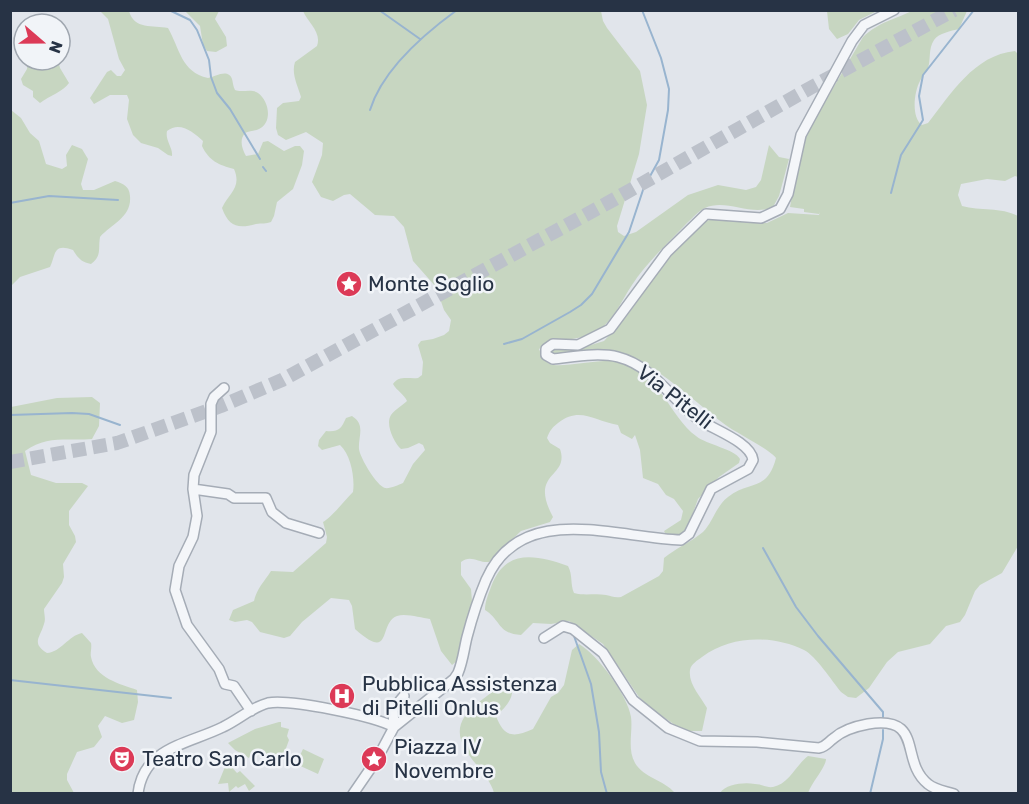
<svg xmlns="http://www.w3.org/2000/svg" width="1029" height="804" font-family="Rubik,sans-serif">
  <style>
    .green { fill: #c7d6c1 }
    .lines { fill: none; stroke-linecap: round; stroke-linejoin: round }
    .stream { stroke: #98b4cf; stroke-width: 2 }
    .highway-tunnel { stroke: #bcc1ca; stroke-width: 14; stroke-dasharray: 14 7; stroke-linecap: butt }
    .minor-casing { stroke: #a5acb6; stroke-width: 12 }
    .minor { stroke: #f4f6f9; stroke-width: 9 }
    .labels { text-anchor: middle; stroke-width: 5; stroke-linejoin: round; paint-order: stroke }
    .poi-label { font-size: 21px; fill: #273345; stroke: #f1f4f8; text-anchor: start }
    .street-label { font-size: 21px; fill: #273345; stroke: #f1f4f8 }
  </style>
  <rect width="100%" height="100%" fill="#e1e5eb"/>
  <path class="green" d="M100 11H129C134 30 153 25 168 28 180 49 181 72 208 78 215 77 228 68 232 79 233 83 233 86 235 90 242 93 251 88 258 93 269 101 273 122 259 129 255 131 249 131 245 133 239 140 242 149 246 156L258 154 263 142 268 141 284 151 295 146H300L304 151 302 165 293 189 277 202 274 216 271 222C266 224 262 223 256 224 238 229 229 227 222 208 229 193 242 188 234 169 219 165 209 161 202 146L203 141C193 132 180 121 167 131 165 141 173 147 172 156L168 155 158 148 141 143 133 135 127 119 129 100 127 95H110L94 104 90 98 107 72 111 70 117 76H121L125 70 119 59 108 19Z
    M185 11H219L215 19 226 37 227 46 216 52 207 51 203 45 200 26Z
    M303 11H601L603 21 607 28 640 71 647 105 639 154 617 226 618 232 624 236 636 232 688 195 718 185 746 190 756 187 761 180 769 145 779 157 789 159 779 196 773 207C751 217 726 198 705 208 698 211 693 218 687 223 668 243 647 262 632 285 622 300 616 315 603 327 583 344 558 335 539 349 541 354 545 362 550 364 562 369 603 357 623 362 657 370 670 417 696 436 707 445 735 449 740 459L739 463 719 477 698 499 687 530C680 537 675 535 666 535L664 531 681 520 683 511 674 499 666 495 658 484 643 478 640 450 635 435 632 439 621 433 618 425C594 421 580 406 558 423 552 428 550 430 547 438L550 443 560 449C570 478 528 471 553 517L550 522 521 531 489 562C478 563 471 554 461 562V575L471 589 472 601 465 626 458 660 452 665 441 651 430 619C421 618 406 613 397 616 378 623 393 663 355 629L352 606 349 600 331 598 302 622 290 636 284 638 260 632 252 622 247 620 235 622 229 620 233 610 254 601C257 588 264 582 271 571L293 572 326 543 327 537 323 522C332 517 344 501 353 492 355 478 351 455 340 445L322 450 318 446 319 440 326 431C339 432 341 429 346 418L352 416C366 425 358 436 359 449 360 458 377 486 385 488 390 489 398 485 403 483L413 464 425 450 423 445 419 443 408 448 401 449C394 443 385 424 391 415 394 410 402 406 407 401 404 394 397 391 393 384 399 375 408 379 418 378L422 375 423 362 418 345 421 341 433 339 444 335 449 331 451 320 444 310 436 287 413 261 404 227 394 216 375 215 350 194 344 195 333 201 321 197 312 182 322 155 323 143 306 132 286 140 278 135 276 128 277 108 283 103 299 101 301 97C298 86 291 74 295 62L317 46C322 32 308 23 303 11Z
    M827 11V10L877 11 859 20 848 34 837 39 829 29Z
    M912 11H967L959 29C951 31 939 33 934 40 928 49 931 60 928 68 926 73 922 76 920 81 914 92 911 117 922 125L928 123C951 94 974 55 1015 51L1018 54V177L1015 176 1005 181 987 179 961 184 958 195 962 206C980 211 1001 207 1018 216V546L1002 573 980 585 975 591 965 615 960 622 946 626 930 644 898 652 887 662 869 688 856 698 848 697 841 692C832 681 816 656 804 650 773 635 731 635 702 657 698 660 691 664 690 670 688 684 701 697 707 708L702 731H688L675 725 652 709 639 697 603 644 569 621 551 624 533 623 521 635C498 634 501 620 485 610 485 602 488 595 491 587 505 548 536 555 568 566 573 575 570 584 574 593 585 596 595 593 606 595 612 596 614 598 621 597L659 576 663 571 664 558C676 548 691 542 703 532 713 522 716 506 728 497 750 480 767 492 776 458 770 450 741 435 730 428 702 409 649 356 617 353 598 351 577 355 558 357L550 352V350L578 349 604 341 626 317 669 257 706 221 717 218 762 223H767L788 213 819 215 820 212 819 214 804 212V209L790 207 802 141 863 37C879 22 893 20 912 11Z
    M28 60H58L60 68 69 83C64 91 49 96 40 103L33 97V91L23 85 21 79 27 69Z
    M11 110 21 118 30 133 39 141 46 164 62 169 67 166 66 155 72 145 82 149 88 159 81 184 83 190H94L115 181C124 184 129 186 130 196 132 217 112 224 100 237 98 249 102 256 91 264 81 262 78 258 73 250 53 243 56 254 50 267L20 277 11 286Z
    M92 397 100 403 99 426 92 439C67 441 47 435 25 451L31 475 56 483H82L88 486 69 511V525L75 536 76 542 63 564 64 577 62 583 44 609C44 614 46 619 44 624 40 638 31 643 47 653 61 652 68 636 82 633L91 643C92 648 90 653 91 657 95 678 120 684 137 690L138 702 134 720 122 723 105 716 98 726 102 737 94 747 77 752 67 774V780L74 793H11V407L57 398Z
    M579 644C598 655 628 696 631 717 633 732 627 749 635 763 644 778 664 780 675 793H494C488 768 445 745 465 716 473 704 493 693 504 682L512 686C514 700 505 707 496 716 504 737 513 738 533 729L551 697 558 693 564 685 572 650Z
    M279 722H281V727L289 729 287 736 289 740 281 762 274 765 253 752 249 758 235 750 228 743 255 729Z
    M303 749 324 759 318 774 296 764Z
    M808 756 826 759C826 767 812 782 808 793H720C726 784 744 782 755 784 761 784 767 788 773 787 789 784 796 765 808 756Z
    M227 762 237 773 240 771 255 786 249 791 245 784 238 788 236 786 229 792 228 783 218 784Z"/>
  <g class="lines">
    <path class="stream" d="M169 10 190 20 197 30 209 60 211 77 217 93 230 109 260 159
      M379 10 420 39
      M370 110C382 71 424 34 457 10
      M263 167 266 171
      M891 193 901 155 923 120 919 96 923 75 974 10
      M10 203 49 196 118 200
      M504 344 522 339 570 312 581 305 592 294 629 232 644 187 659 160 668 110 669 89 661 58 642 10
      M10 415 72 413 89 414 120 425
      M763 548 796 607 818 636 883 712V717
      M574 636 591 684 599 732 601 772 607 794
      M10 680 171 698
      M870 794 883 739V730"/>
    <path class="highway-tunnel" d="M10 462 117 443 221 406 282 380 613 200 812 87 954 10"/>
    <g class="minor-casing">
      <path id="minor" d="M224 388 214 397 211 404V432L194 475 193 489 197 516 193 537 179 566 175 590 187 625 219 669 225 684 234 686 251 711
        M193 489 228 494 234 498H266L272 512 286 523 319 533
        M544 638 563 626 573 629 603 653 633 700 668 728 700 741 757 742 819 748C827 746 828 742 834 738 843 730 857 726 868 724 925 715 899 761 928 784 935 790 945 791 954 794
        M394 727 393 709 404 696
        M138 794C143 747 189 744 223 727 238 720 252 707 268 703 290 699 374 716 394 727
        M353 794 377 759 394 727 454 679 458 673C463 661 464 649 467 637 472 618 478 599 486 580 521 500 615 538 681 540L689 534 711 489 748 469 753 460C751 442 712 429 698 419 671 399 653 366 618 357 598 352 573 357 553 359L546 355V349L553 344 578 345 610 329 667 252 706 214 761 218 780 209 788 194 801 135 852 41 864 25 894 10"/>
    </g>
    <use href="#minor" class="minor"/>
  </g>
  <defs>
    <g id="sight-disc" transform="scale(1.35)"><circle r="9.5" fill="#dc3a57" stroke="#f1f4f8"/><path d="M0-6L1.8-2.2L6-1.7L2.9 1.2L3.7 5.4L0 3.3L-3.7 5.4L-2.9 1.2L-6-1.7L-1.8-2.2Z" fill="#fff"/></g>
    <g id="hospital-disc" transform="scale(1.35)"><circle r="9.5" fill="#dc3a57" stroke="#f1f4f8"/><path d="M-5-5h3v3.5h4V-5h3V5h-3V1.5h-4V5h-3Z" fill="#fff"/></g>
    <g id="theatre-disc" transform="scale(1.35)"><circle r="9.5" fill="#dc3a57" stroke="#f1f4f8"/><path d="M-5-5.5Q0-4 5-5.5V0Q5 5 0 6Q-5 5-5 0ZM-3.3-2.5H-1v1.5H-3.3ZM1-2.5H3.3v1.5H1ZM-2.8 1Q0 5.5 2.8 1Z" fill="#fff"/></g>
  </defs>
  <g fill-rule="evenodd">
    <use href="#sight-disc" x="349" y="284"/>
    <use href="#hospital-disc" x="342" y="696"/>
    <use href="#theatre-disc" x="122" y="759"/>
    <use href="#sight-disc" x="374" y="759"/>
  </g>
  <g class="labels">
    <g class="poi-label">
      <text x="368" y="291">Monte Soglio</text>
      <text x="362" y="691">Pubblica Assistenza<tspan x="362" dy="24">di Pitelli Onlus</tspan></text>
      <text x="394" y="754">Piazza IV<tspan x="394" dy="24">Novembre</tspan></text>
      <text x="142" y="766">Teatro San Carlo</text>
    </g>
    <g class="street-label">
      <text transform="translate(675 397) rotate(38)" y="7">Via Pitelli</text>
    </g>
  </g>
  <rect width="1029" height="804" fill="none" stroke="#273345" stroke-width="24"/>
  <g transform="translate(42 42) rotate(110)"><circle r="28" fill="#f1f4f8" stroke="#a0a7b0" stroke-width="1.5"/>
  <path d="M0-4.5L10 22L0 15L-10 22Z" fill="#dc3a57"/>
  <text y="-9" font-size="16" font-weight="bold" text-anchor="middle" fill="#273345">N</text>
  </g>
</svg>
